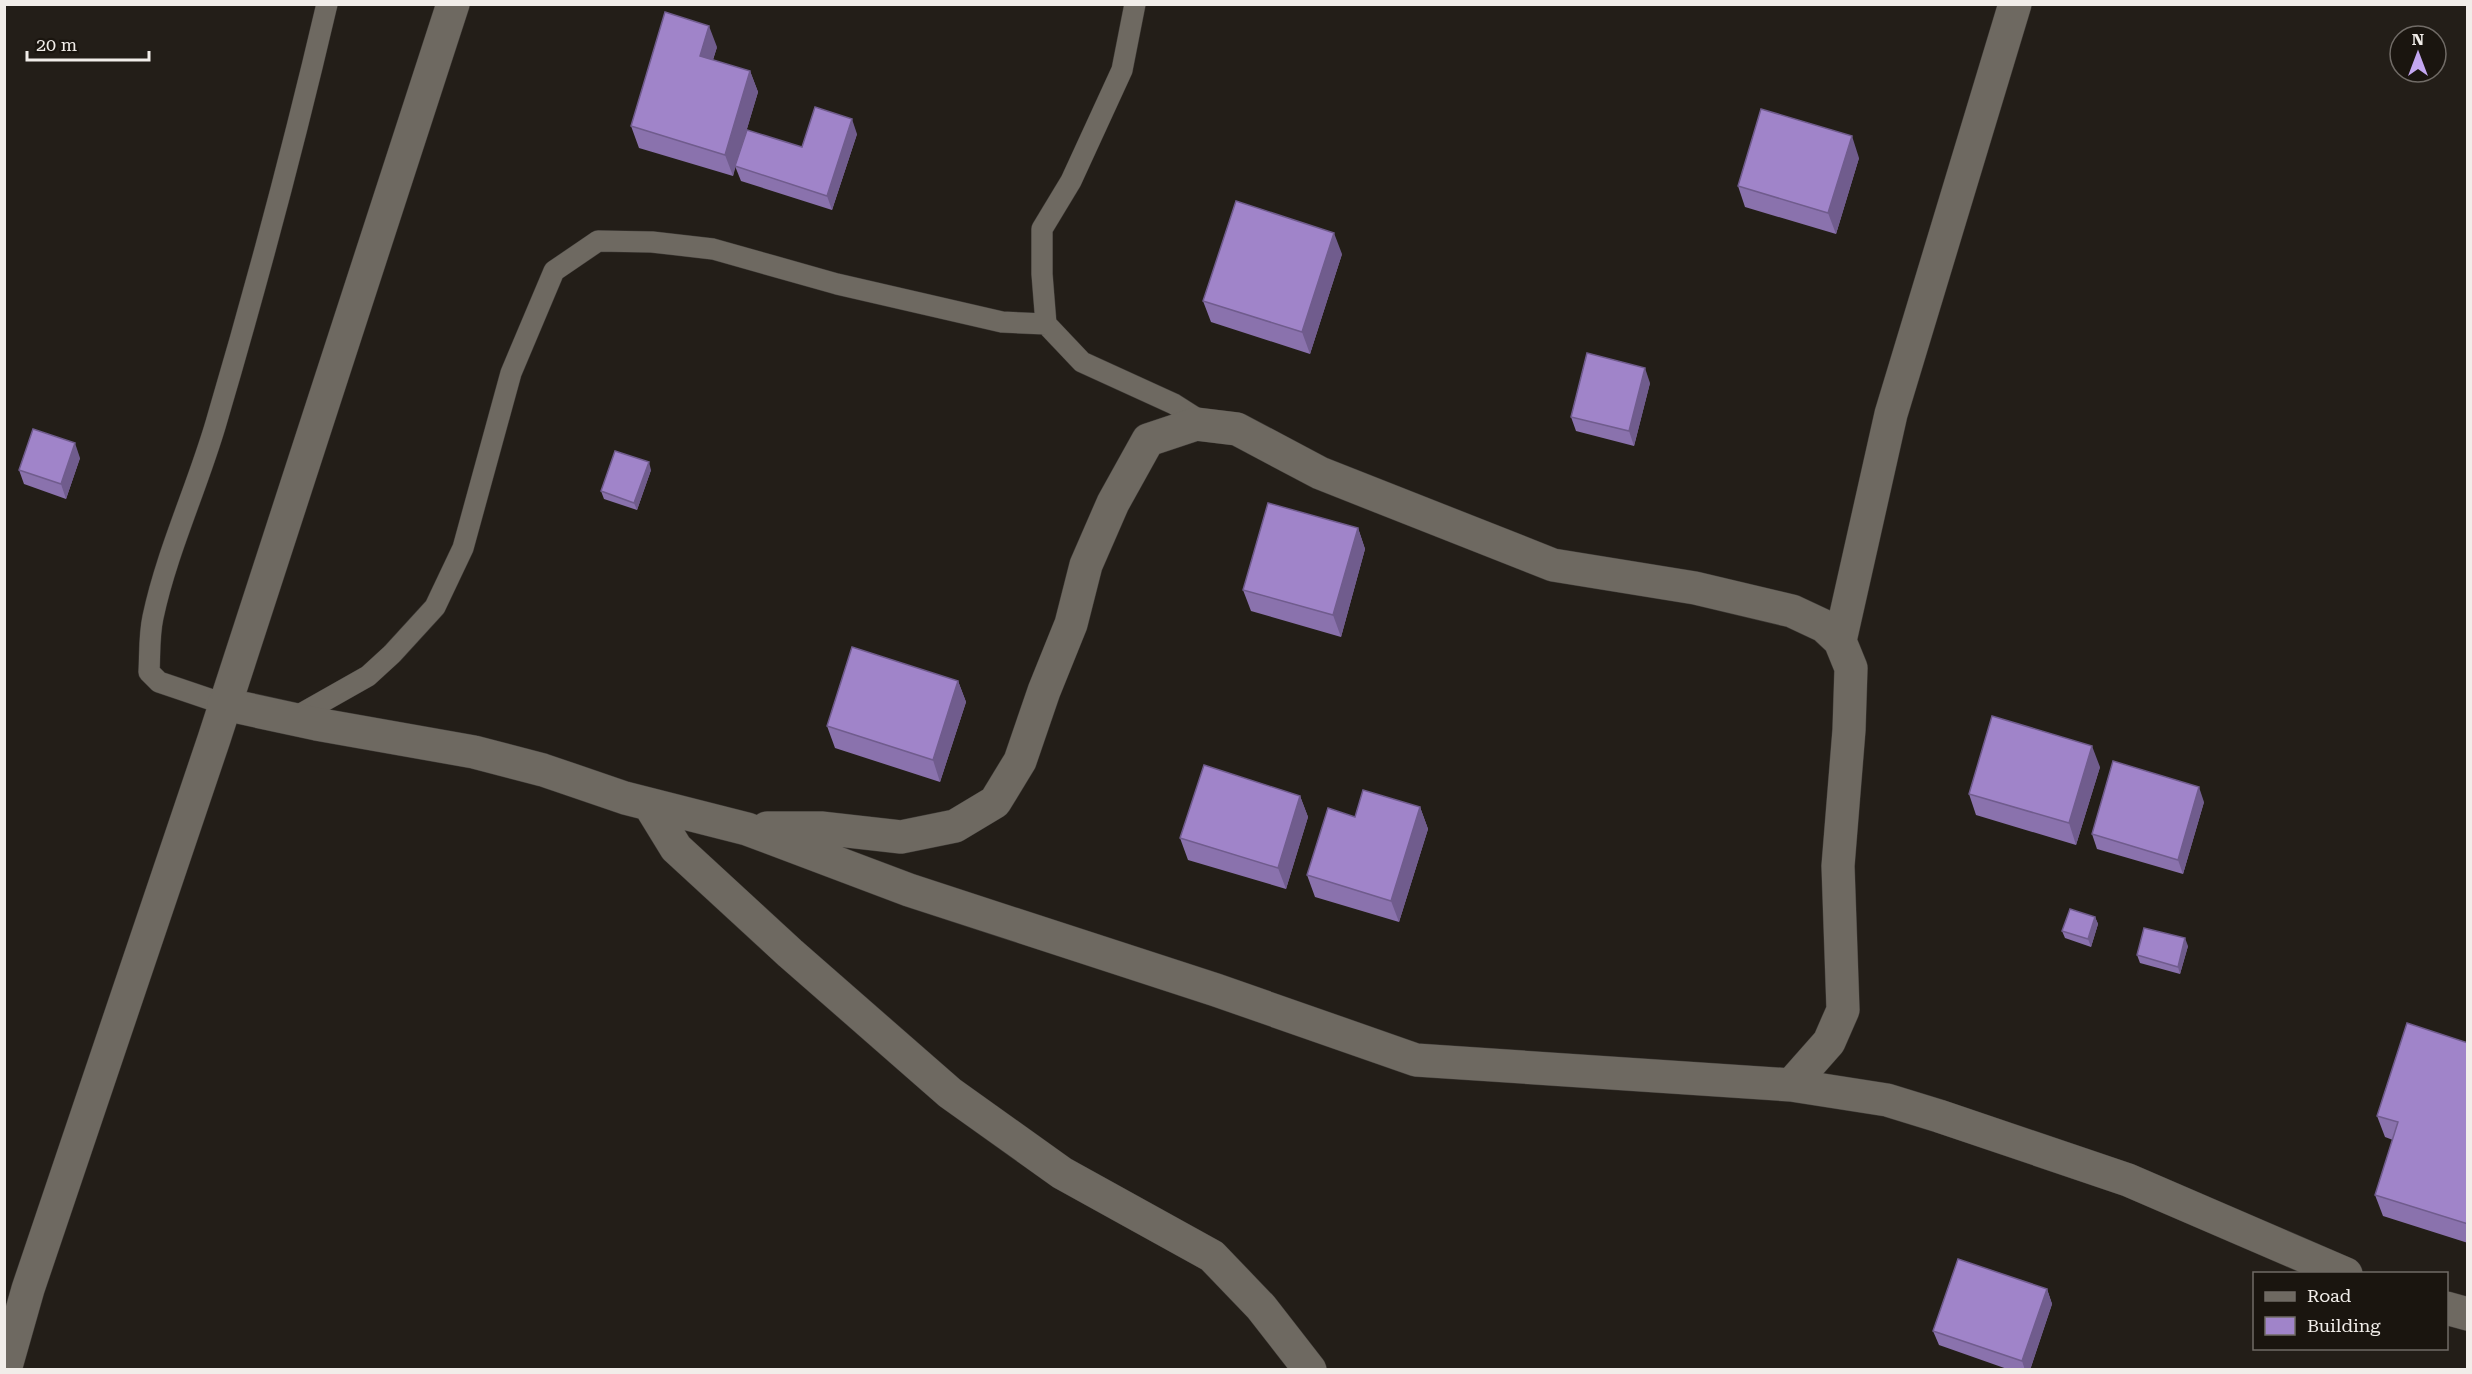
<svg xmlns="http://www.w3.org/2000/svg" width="2472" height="1374" font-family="'Roboto Serif',serif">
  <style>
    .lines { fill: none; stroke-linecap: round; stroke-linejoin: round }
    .service-casing { stroke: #3e3a36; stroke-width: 22 }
    .minor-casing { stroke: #3e3a36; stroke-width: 34 }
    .service { stroke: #6e6961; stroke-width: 21 }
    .minor { stroke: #6e6961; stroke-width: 33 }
    .wall { fill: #8a72ad }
    .shaded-wall { fill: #705c8d }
    .building { fill: #a084c9; stroke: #705c8d; stroke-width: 1.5 }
  </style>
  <rect width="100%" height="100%" fill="#231e18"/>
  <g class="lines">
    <g class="service-casing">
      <path id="service" d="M1135 4 1122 70 1071 181 1042 229V274L1046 324 1082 362 1174 404 1207 425
        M224 704 159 682 149 672C150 654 149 635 153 617 167 551 197 488 216 423 257 284 294 145 327 4
        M292 719 368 676 392 654 435 607 463 548 511 373 554 271 598 241 652 242 713 249 837 284 1002 322 1046 324"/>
    </g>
    <g class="minor-casing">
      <path id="minor" d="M1840 641 1891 414 2015 4
        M224 704 316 724 474 752 543 770 625 798 747 829 909 890 1216 990 1416 1060 1791 1085 1887 1100 1939 1116 2128 1180 2346 1274
        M649 804 676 848 790 953 950 1093 1062 1173 1212 1256 1261 1307 1310 1370
        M767 828H821L901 837 955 826 995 802 1020 761 1044 691 1071 624 1086 565 1113 503 1148 440 1196 424 1237 429 1320 473 1553 565 1695 588 1792 611 1824 626 1840 641 1851 668 1849 730 1838 866 1843 1010 1829 1042 1791 1085
        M2446 1308 2468 1314
        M5 1370 28 1289 214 739 453 4"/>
    </g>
    <use href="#service" class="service"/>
    <use href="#minor" class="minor"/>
  </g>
  <path class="wall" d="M717 47 713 60 750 71 758 92 739 155 802 147 857 134 832 210 741 181 735 166 733 176 639 148 631 126Z
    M1859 158 1836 234 1745 207 1738 186Z
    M1342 254 1310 354 1211 322 1203 301Z
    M1650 383 1634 446 1576 431 1571 417Z
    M80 458 66 499 24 484 19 470Z
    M651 470 637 510 604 499 601 491Z
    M1358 528 1365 549 1341 637 1251 611 1243 590Z
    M958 681 966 702 940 782 835 748 827 726Z
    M2100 767 2076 845 1976 815 1969 794Z
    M1300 796 1308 817 1286 889 1188 860 1180 838Z
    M2204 802 2183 874 2097 849 2092 834Z
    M1420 807 1428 829 1399 922 1315 897 1307 875 1355 817Z
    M2095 917 2098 924 2091 947 2065 938 2062 931Z
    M2188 946 2180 974 2140 963 2137 955Z
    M2468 1043V1243L2383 1216 2375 1195 2393 1140 2385 1137 2377 1116Z
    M2047 1289 2052 1304 2030 1370H2010L1939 1345 1933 1331Z"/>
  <path class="shaded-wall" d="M709 26 717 47 707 77 700 56Z
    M750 71 758 92 733 176 725 155Z
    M852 119 857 134 832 210 827 196Z
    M1852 136 1859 158 1836 234 1828 213Z
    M1334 233 1342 254 1310 354 1302 332Z
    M1645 368 1650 383 1634 446 1629 431Z
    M75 443 80 458 66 499 61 484Z
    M649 462 651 470 637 510 634 503Z
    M1358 528 1365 549 1341 637 1333 615Z
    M958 681 966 702 940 782 933 760Z
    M2092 746 2100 767 2076 845 2069 823Z
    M2199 787 2204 802 2183 874 2178 860Z
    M1300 796 1308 817 1286 889 1278 868Z
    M1420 807 1428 829 1399 922 1391 901Z
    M2095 917 2098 924 2091 947 2088 939Z
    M2185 938 2188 946 2180 974 2178 967Z
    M2047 1289 2052 1304 2030 1370H2025L2022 1361Z"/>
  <path class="building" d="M665 12 709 26 700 56 750 71 725 155 631 126Z
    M815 107 852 119 827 196 735 166 747 130 802 147Z
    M1761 109 1852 136 1828 213 1738 186Z
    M1236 201 1334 233 1302 332 1203 301Z
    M1587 353 1645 368 1629 431 1571 417Z
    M33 429 75 443 61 484 19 470Z
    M615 451 649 462 634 503 601 491Z
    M1268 503 1358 528 1333 615 1243 590Z
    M852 647 958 681 933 760 827 726Z
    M1992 716 2092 746 2069 823 1969 794Z
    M2113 761 2199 787 2178 860 2092 834Z
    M1204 765 1300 796 1278 868 1180 838Z
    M1363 790 1420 807 1391 901 1307 875 1328 808 1355 817Z
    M2070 909 2095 917 2088 939 2062 931Z
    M2144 928 2185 938 2178 967 2137 955Z
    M2407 1023 2468 1043V1224L2375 1195 2398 1122 2377 1116Z
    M1958 1259 2047 1289 2022 1361 1933 1331Z"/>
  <rect width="2472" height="1374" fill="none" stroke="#f1ede9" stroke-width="12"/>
  <rect x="2253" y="1272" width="195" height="78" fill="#1a150f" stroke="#706b66" stroke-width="1.5"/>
  <rect x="2265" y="1292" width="30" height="9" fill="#6e6961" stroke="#706b66" stroke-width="1.5"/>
  <text x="2307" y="1302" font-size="18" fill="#f1ede9">Road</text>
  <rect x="2265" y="1317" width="30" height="18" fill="#a084c9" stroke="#706b66" stroke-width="1.5"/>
  <text x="2307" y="1332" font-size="18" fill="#f1ede9">Building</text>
  <g transform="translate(2418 54)"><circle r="28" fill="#1a150f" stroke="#706b66" stroke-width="1.5"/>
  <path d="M0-4.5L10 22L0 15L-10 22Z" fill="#c4a7f1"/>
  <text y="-9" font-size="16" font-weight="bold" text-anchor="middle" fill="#f1ede9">N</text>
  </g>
  <path d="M27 51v9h122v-9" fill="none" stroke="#f1ede9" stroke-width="3"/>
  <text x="36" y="51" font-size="18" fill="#f1ede9" stroke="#1a150f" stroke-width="4.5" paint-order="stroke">20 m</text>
</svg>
